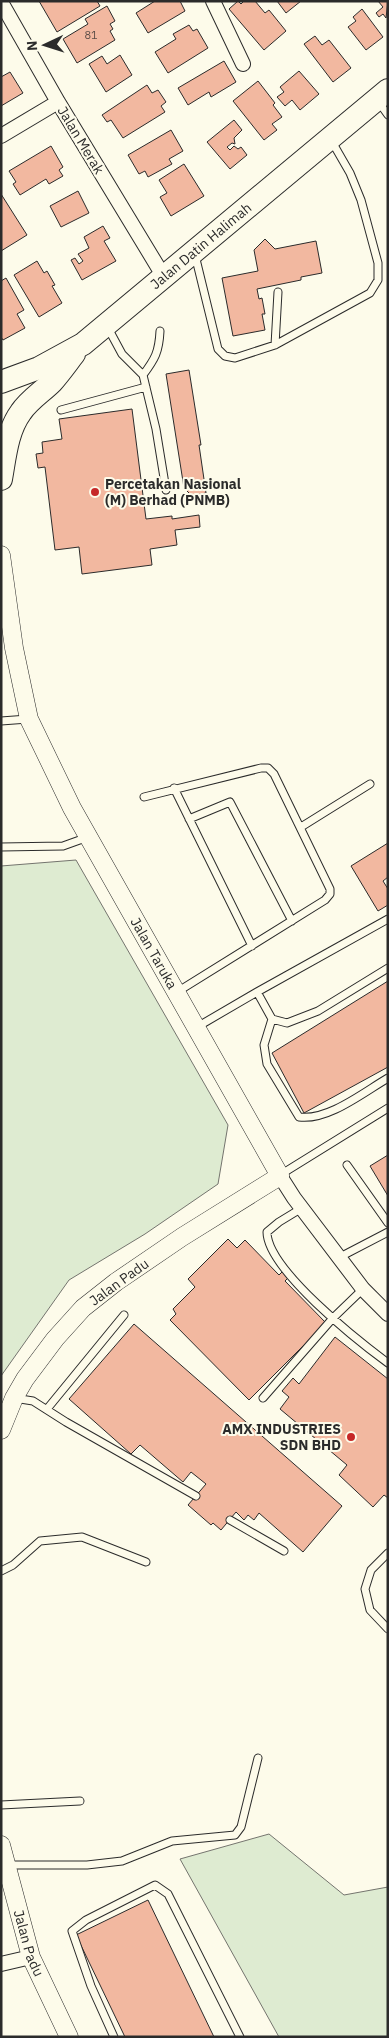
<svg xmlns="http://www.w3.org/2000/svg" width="389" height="2038" font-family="'IBM Plex Sans',sans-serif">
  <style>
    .green { fill: #deebd1; stroke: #74746e }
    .building { fill: #f2b8a0; stroke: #2b2b2b }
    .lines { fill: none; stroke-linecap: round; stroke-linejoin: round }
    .service-casing { stroke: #2b2b2b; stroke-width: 9 }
    .minor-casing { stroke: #2b2b2b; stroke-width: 16 }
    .tertiary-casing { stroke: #2b2b2b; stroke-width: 19 }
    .primary-casing { stroke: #2b2b2b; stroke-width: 24 }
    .service { stroke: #fdfbea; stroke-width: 7 }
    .minor { stroke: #fdfbea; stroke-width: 14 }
    .tertiary { stroke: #fdfbea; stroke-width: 18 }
    .primary { stroke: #fdfbea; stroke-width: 22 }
    .poi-dot { fill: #c62828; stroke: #fdfbea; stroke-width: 2 }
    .labels { text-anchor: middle; stroke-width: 4; stroke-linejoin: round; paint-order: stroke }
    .number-label { font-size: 11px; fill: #5d4e48 }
    .street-label { font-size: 14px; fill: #2b2b2b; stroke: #fdfbea }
    .poi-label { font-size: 14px; font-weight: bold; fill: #2b2b2b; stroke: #fdfbea; text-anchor: start }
  </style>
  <rect width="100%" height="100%" fill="#fdfbea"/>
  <path class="green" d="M76 860 228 1125 218 1184 145 1234 69 1280 1 1376V866Z
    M269 1834 344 1895 388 1887V2037H279L180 1859Z"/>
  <path class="building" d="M39 1H97L100 6 57 32Z
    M155 1H180L185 11 148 33 136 13Z
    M238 1 241 4 244 1H255L265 13 269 10 286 31 264 50 229 9Z
    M277 1H301L286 13Z
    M378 1H388L386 18 383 14 379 17 376 13 383 7Z
    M107 6 115 21 110 24 113 29 110 31 115 40 77 63 63 39 88 24 85 19Z
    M362 9 383 37 366 50 348 27 356 21 353 17Z
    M189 25 193 31 197 29 208 48 168 73 155 52 176 39 173 34Z
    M315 36 322 45 329 40 351 68 333 82 304 44Z
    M120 55 132 75 106 92 89 64 102 56 107 64Z
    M224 61 236 82 211 97 209 92 188 105 178 88Z
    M299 71 319 94 300 110 292 100 285 106 277 97 284 92 280 87Z
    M10 72 23 93 1 106V77Z
    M258 81 275 103 273 105 282 117 272 124 277 130 264 140 233 101Z
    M147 85 152 93 158 90 166 102 161 106 165 112 123 138 111 120 107 122 102 115Z
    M234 120 242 130 234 138 235 144 232 143 227 147 230 150 234 146 238 149 241 147 247 155 230 169 207 142Z
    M171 130 183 151 169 159 172 164 148 177 145 171 139 174 128 155Z
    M51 146 63 167 59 170 63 176 49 184 46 179 20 195 13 184 16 182 9 171Z
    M184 164 204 196 171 216 160 197 167 193 159 180Z
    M78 191 89 213 61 227 50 206Z
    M1 194 27 235 1 251Z
    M103 226 110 238 104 241 116 261 82 280 71 260 75 258 79 264 83 261 78 254 89 248 84 237Z
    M265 239 275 249 316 241 322 273 301 277V280L257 289 259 299 262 298 265 314H262L265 330 233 336 222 278 258 271 254 250Z
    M37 261 44 273 47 271 55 285 52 286 62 303 39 317 14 275Z
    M6 278 24 310 17 314 25 328 3 340 1 337V281Z
    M189 370 201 445H199L206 493 192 496 184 488 166 374Z
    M132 409 146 519 172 516V519L199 515 200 527 175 530 177 545 150 549 152 565 82 574 79 547 55 550 45 467 38 468 36 454 43 453 42 442 62 439 59 419Z
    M388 843V877L383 881 388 889V905L378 911 351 866Z
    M388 981V1067L304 1113 272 1053Z
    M388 1155V1196L370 1166Z
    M228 1239 237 1248 245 1240 279 1275 282 1272 288 1278 285 1281 326 1323 249 1400 170 1320 176 1314 173 1309 195 1287 188 1279Z
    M134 1324 342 1506 303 1552 259 1513 254 1520 248 1515 244 1520 236 1512 221 1530 213 1523 211 1525 188 1505 206 1484 191 1472 183 1482 140 1445 131 1454 69 1399Z
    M335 1337 388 1379V1498L384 1495 373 1507 339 1475 347 1465 280 1409 289 1397 282 1391 293 1378 299 1384Z
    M148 1900 214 2037H125L76 1935Z"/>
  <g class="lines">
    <g class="service-casing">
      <path id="service" d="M378 101 388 115
        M195 255 218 349 225 356 235 358 275 345 370 293 378 280V263L361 200 350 173 331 140
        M108 328 122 354 143 375 156 429 166 490
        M275 345 278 292
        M143 375C155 359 159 352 160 331
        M61 410 146 387
        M1 721 28 719
        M174 788 252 946
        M144 797 261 768H268L274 774 330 889V894L325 900 177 992
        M189 819 230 802 292 921
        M301 827 370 784
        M1 847 63 846 88 837
        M257 992 272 1019 287 1023 318 1011 388 968
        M272 1019 264 1045 267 1064 299 1117C328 1121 364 1092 388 1078
        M197 1027 257 992 388 919
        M347 1165 388 1223
        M280 1175 388 1108
        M302 1208 279 1222 267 1232C267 1269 358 1341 388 1363
        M340 1257 388 1232
        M14 1398 33 1401 66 1422 196 1496
        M263 1398 333 1318 363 1289
        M47 1409 124 1315
        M230 1520 284 1551
        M388 1553 371 1570 365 1589 370 1610 388 1629
        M1 1571 13 1565 40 1541 82 1537 146 1562
        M1 1805 80 1801
        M8 1865H87L122 1861 172 1841 235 1835 241 1827 258 1758
        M114 2037 91 1986 72 1931 86 1920 155 1885 168 1894 240 2037"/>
    </g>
    <g class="minor-casing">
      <path id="minor" d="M213 1 243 64
        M1 2 58 102 164 277
        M1 136 58 102
        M280 1176 294 1198 363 1289 388 1314
        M1 1964 31 1957"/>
    </g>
    <g class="tertiary-casing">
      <g id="tertiary">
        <path id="s1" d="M1 555 14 648 29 719 72 808 280 1176 182 1237 116 1282 83 1308 55 1339 25 1379 14 1398 1 1430"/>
        <path id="s2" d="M1 1845 31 1957 69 2037"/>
      </g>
    </g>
    <g class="primary-casing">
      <g id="primary">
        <path id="s3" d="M1 382 39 368 83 344 388 90"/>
        <path d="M1 479C5 457 7 431 21 412 29 400 42 392 52 382 60 373 67 363 74 354"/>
      </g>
    </g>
    <use href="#service" class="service"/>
    <use href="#minor" class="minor"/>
    <use href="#tertiary" class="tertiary"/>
    <use href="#primary" class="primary"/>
  </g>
  <g class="poi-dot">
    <circle cx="95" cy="492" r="5"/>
    <circle cx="351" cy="1437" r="5"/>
  </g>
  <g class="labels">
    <g class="number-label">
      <text x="91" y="39">81</text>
    </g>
    <g class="street-label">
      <text transform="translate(81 140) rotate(59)" y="5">Jalan Merak</text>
      <text dy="5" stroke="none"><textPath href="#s3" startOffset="244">Jalan Datin Halimah</textPath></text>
      <text dy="5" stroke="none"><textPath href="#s1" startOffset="432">Jalan Taruka</textPath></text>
      <text transform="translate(119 1282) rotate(-36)" y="5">Jalan Padu</text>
      <text dy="5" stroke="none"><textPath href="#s2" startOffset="102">Jalan Padu</textPath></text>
    </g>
    <g class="poi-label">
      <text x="105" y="489">Percetakan Nasional<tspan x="105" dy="16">(M) Berhad (PNMB)</tspan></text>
      <text x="341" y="1434" text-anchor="end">AMX INDUSTRIES<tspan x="341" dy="16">SDN BHD</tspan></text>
    </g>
  </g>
  <rect width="389" height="2038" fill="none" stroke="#2b2b2b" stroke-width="5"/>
  <g transform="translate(45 45) rotate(266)" stroke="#fdfbea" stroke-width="4" paint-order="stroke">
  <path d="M0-4L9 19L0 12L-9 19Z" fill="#2b2b2b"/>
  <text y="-8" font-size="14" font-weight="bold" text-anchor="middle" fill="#2b2b2b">N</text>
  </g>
</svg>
